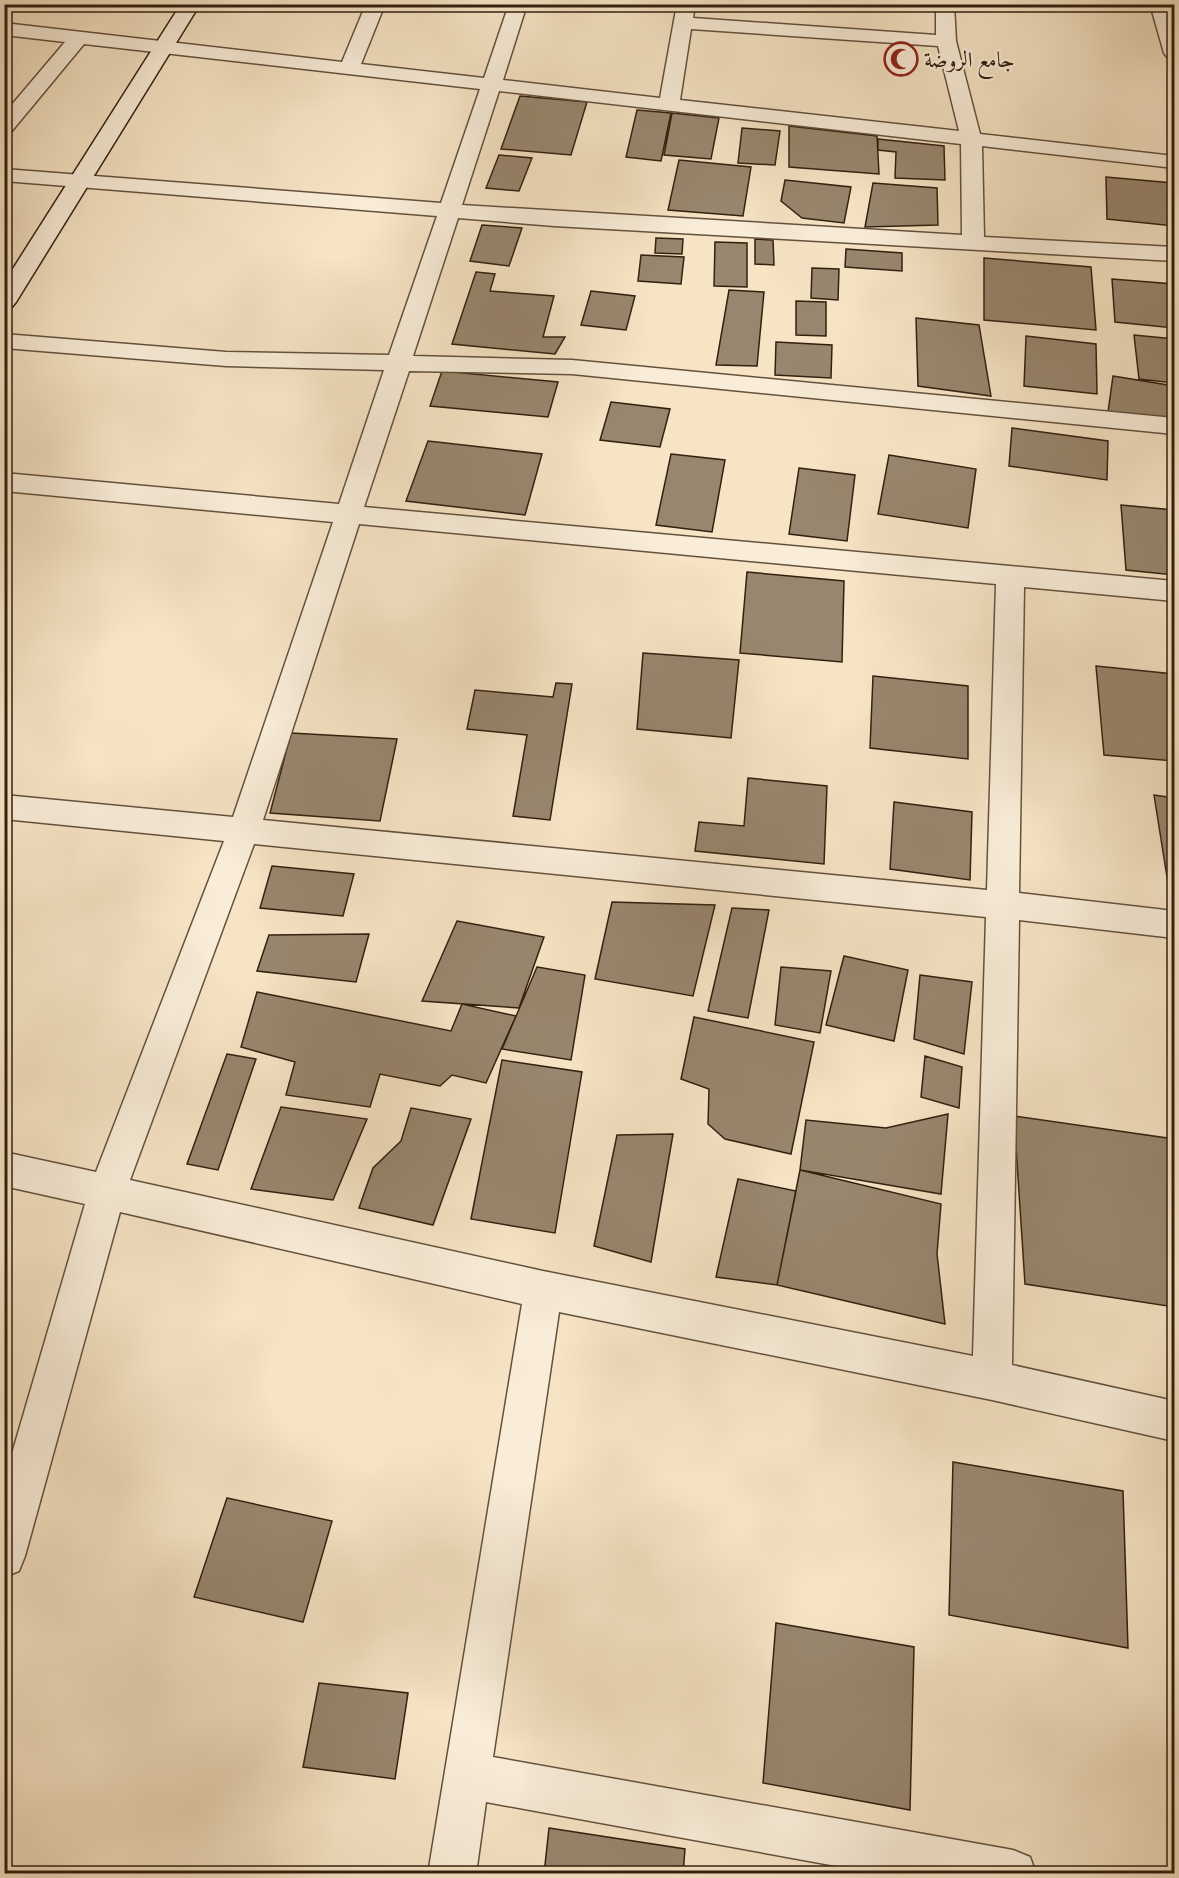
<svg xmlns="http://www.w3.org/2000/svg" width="1179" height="1878" font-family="'IM FELL DW Pica',Amiri,serif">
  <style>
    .building { fill: #98866e; stroke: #332010; stroke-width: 1.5 }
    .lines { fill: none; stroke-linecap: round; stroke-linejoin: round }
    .street-casing { stroke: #64513d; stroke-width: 3 }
    .secondary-casing { stroke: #332010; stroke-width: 3 }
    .street { fill: #f9edd9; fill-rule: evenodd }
    .secondary { fill: #f9edd9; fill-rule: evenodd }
    .labels { text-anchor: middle; stroke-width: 4.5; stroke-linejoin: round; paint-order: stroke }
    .far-poi-label { font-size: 22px; fill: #332010; stroke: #f9edd9; text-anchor: start }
  </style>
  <rect width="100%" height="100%" fill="#f6e4c5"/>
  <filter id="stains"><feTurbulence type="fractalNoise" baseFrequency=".00333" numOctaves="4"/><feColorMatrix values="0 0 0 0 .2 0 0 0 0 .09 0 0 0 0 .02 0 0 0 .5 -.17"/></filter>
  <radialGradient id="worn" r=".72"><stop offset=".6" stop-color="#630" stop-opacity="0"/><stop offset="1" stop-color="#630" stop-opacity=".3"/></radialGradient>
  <path class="building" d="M520 96 587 102 571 155 501 149Z
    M637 110 671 113 661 161 626 157Z
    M672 113 719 118 711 159 664 155Z
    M789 126 877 136 879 174 789 167Z
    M742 128 780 131 775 165 738 163Z
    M878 139 944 146 945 180 895 178 896 152 878 150Z
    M499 155 532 158 519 191 486 188Z
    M679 160 751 167 743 216 668 210Z
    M1106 177 1173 183 1174 226 1107 219Z
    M785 180 851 187 844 223 802 218 781 201Z
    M873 183 937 188 938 225 865 227Z
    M482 225 522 228 509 266 470 261Z
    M656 238 683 239 682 254 655 253Z
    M755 239 773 240 774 265 755 264Z
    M715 242 747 243V287L714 286Z
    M846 249 902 253V271L845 267Z
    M641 255 684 257 681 284 638 281Z
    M984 258 1091 267 1096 330 984 320Z
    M812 268 839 269 838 300 811 298Z
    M476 272 495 274 490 291 554 296 543 337H565L555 354 452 344Z
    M1112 279 1174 284V328L1115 322Z
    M729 290 764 292 757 366 716 365Z
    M591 291 635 296 626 330 581 325Z
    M796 301 826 302V336L796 335Z
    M916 318 979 325 991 396 918 386Z
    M1134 335 1174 339V383L1139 379Z
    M1026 336 1096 344 1097 394 1024 386Z
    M776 342 832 345 831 378 775 375Z
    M442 371 558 382 548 417 430 406Z
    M1113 376 1174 386V424L1108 412Z
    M611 402 670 409 660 447 600 440Z
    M1012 428 1108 441 1107 480 1009 466Z
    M428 441 542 454 525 515 406 501Z
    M671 454 725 460 712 532 656 525Z
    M889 455 976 469 968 528 878 514Z
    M799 468 855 475 847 541 789 534Z
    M1121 505 1174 510V575L1126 570Z
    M747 572 844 581 842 662 740 653Z
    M643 653 739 660 731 738 637 729Z
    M1096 666 1174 674V761L1104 755Z
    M873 676 968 686V759L870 748Z
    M556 683 572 684 550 820 513 816 527 735 467 729 475 690 553 697Z
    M291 733 397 739 380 821 270 813Z
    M748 778 827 786 824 864 695 851 699 822 744 826Z
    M1154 795 1174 798V897L1170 896Z
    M894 802 972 812 970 880 890 869Z
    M272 866 354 874 343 916 260 908Z
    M612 902 715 905 693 996 595 979Z
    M732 908 769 910 748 1018 708 1011Z
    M457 921 544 937 519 1008 422 1001Z
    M369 934 356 982 257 971 269 935Z
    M844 956 908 970 894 1041 826 1025Z
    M537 967 585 975 571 1060 502 1049Z
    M781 967 831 971 820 1033 775 1025Z
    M920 975 972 982 964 1054 914 1039Z
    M257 992 451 1031 462 1004 516 1016 486 1083 452 1075 440 1086 380 1074 370 1107 286 1095 295 1062 241 1047Z
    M694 1017 814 1042 791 1154 725 1139 708 1124 709 1089 681 1079Z
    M227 1054 256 1059 218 1170 187 1164Z
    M925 1056 962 1067 959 1108 921 1097Z
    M502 1060 582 1072 555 1233 471 1219Z
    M281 1107 367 1119 333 1200 251 1189Z
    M411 1108 471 1119 433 1225 359 1208 373 1168 401 1141Z
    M948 1114 941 1194 800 1170 806 1120 886 1128Z
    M1014 1116 1174 1139V1307L1025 1284Z
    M673 1134 651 1262 594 1246 617 1135Z
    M800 1170 941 1204 937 1254 945 1324 777 1285Z
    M738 1179 796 1191 777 1285 716 1277Z
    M953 1462 1123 1491 1128 1648 949 1615Z
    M227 1498 332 1521 303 1622 194 1597Z
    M776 1623 914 1647 910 1810 763 1783Z
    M319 1683 408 1693 395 1779 303 1767Z
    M549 1828 685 1849 683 1874H544Z"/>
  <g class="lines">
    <g class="street-casing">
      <path id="street" d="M366 4H385L361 64 484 78 509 4H527L503 80 660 98 677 4H695L693 18 936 35V4H954L956 41 980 134 1174 156V168L982 146 984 237 1174 247V261L554 226 458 218 413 356 572 360 1174 418V434L572 374 409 371 364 507 1174 581V601L1024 587 1019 893 1174 911V938L1019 920 1012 1365 1174 1401V1441L992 1400 559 1312 493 1757 1013 1850 1030 1857 1036 1874H880L486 1802 476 1874H428L522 1304 120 1212 25 1556 19 1571 4 1577V1481L85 1204 4 1186V1152L96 1172 224 841 4 819V795L233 817 333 522 4 491V473L339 504 384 370 226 366 4 348V334L226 352 389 355 437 216 4 181V169L441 203 480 89 84 44 11 132 4 134V114L65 42 4 35V23L342 62ZM691 29 938 46 959 131 680 100ZM499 91 961 144 962 235 462 205ZM359 524 996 584 987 890 263 820ZM254 844 986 917 973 1356 543 1271 130 1180Z
        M1150 4H1168L1174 24V59L1167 57 1164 53Z"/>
    </g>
    <g class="secondary-casing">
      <path id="secondary" d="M181 4H200L16 302 12 307 4 309V283Z"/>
    </g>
    <use href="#street" class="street"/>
    <use href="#secondary" class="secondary"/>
  </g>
  <defs>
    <g id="mosque-ring" transform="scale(1.725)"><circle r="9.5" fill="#f9edd9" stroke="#8f2418" stroke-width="1.5"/><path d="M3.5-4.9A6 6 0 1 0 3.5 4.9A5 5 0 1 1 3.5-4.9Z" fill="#8f2418"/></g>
  </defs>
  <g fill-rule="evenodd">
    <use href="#mosque-ring" x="901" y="59"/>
  </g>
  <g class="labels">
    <g class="far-poi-label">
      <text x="924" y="67">جامع الروضة</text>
    </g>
  </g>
  <rect width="1179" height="1878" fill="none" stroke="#f6e4c5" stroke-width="24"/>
  <rect x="6" y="6" width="1167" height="1866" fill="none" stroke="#332010" stroke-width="3"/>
  <rect x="12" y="12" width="1155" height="1854" fill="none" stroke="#332010" stroke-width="1.5"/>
  <rect width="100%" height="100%" filter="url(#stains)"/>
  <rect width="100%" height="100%" fill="url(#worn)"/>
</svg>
